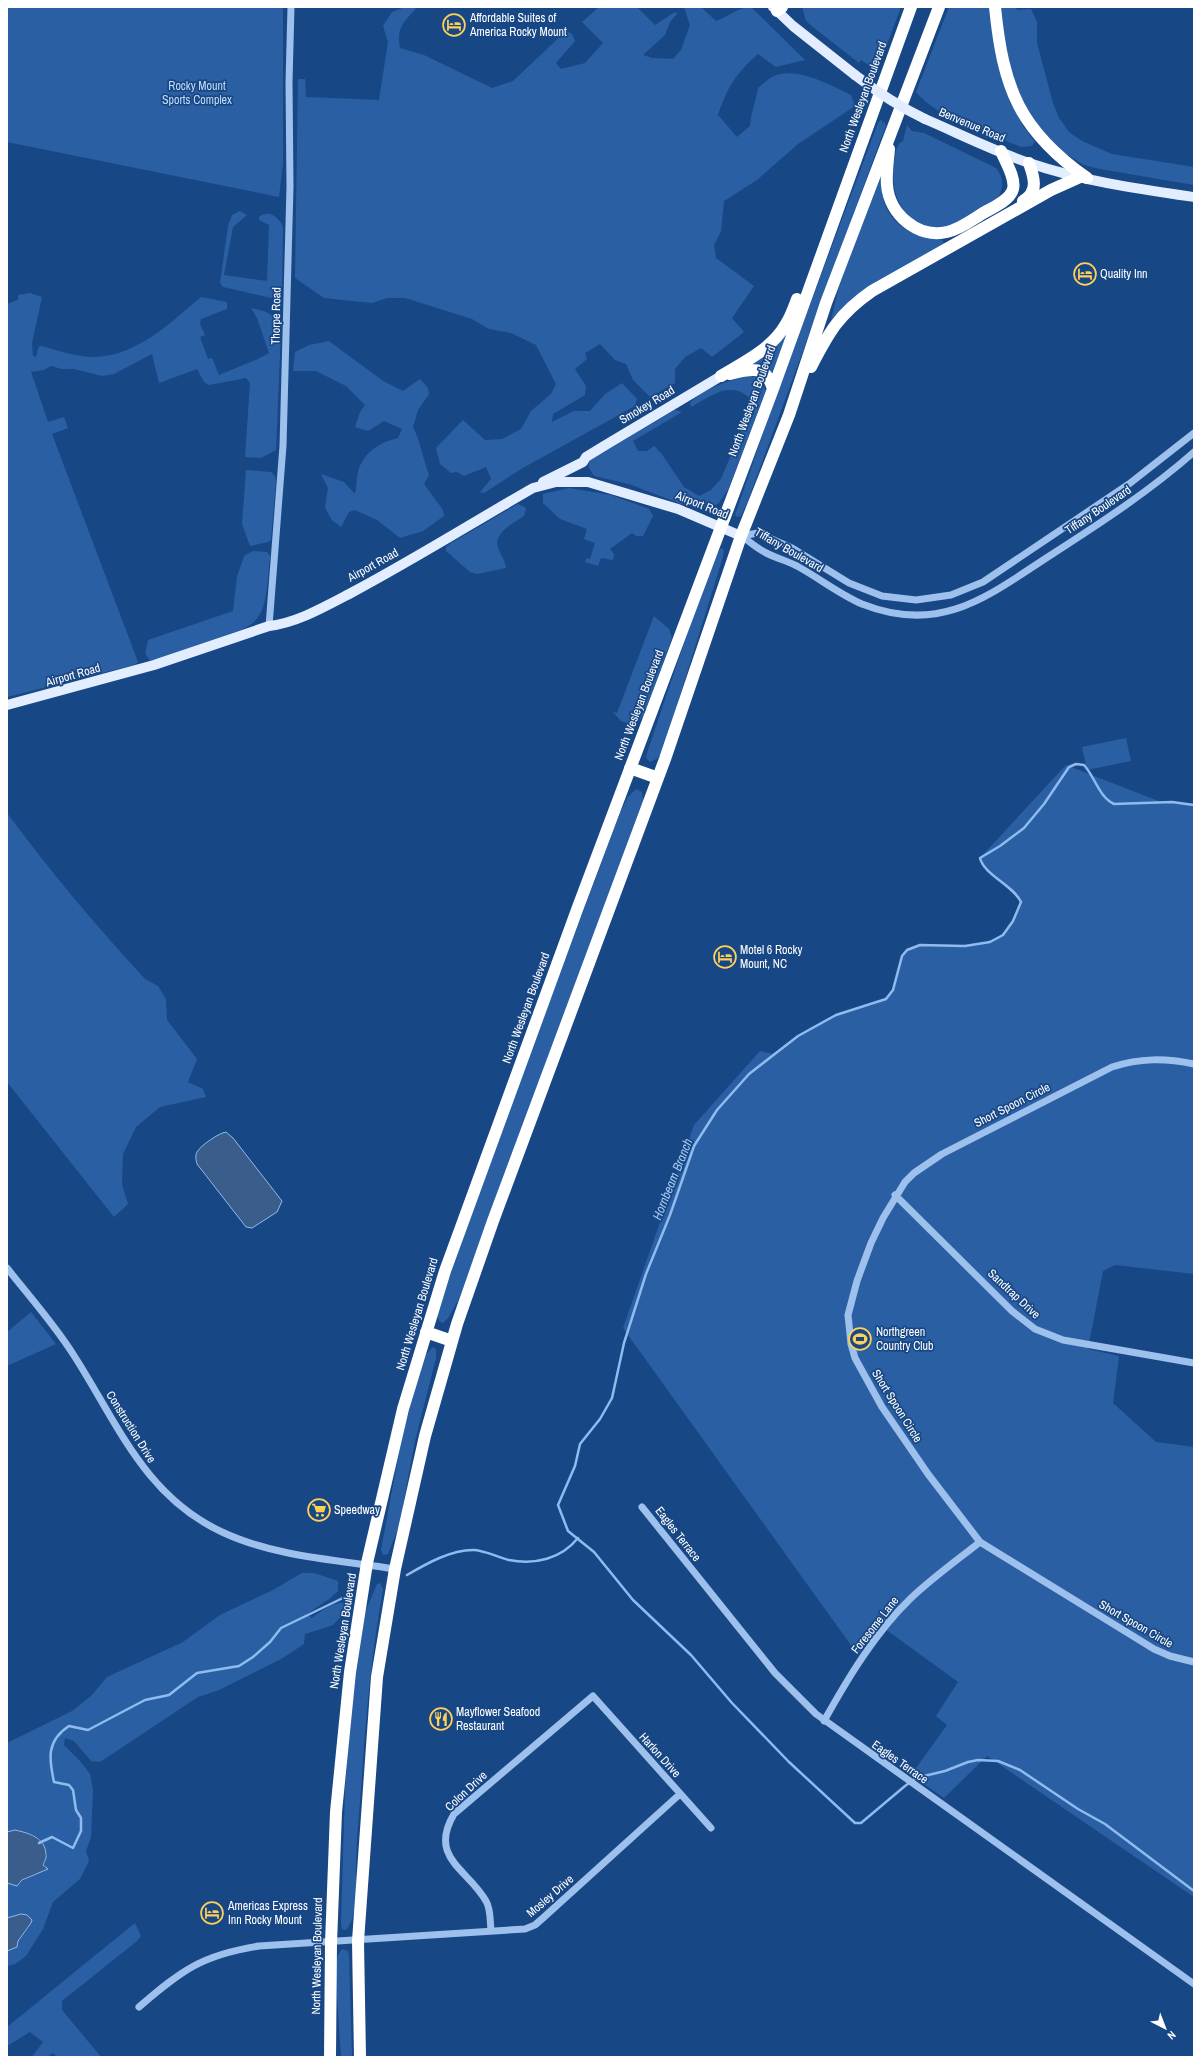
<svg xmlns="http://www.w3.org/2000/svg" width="1201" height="2064" font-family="'Archivo Narrow',sans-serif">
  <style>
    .green { fill: #2a60a3 }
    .water { fill: #3a5d8b; stroke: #8fbbef }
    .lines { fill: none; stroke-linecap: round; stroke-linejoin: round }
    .stream { stroke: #8fbbef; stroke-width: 2.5 }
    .minor { stroke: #9dc0ed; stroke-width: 7 }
    .major { stroke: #e2edff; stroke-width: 10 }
    .highway { stroke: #fff; stroke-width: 12 }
    .major-bridge { stroke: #e2edff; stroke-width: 10 }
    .labels { text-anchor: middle; stroke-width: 3.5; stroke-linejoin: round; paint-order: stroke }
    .poi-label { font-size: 12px; fill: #fff; stroke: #184785; text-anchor: start }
    .park-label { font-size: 12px; fill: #c2dbf9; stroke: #184785 }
    .street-label { font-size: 12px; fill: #fff; stroke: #184785 }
    .water-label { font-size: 13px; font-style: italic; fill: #a8caf4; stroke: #184785 }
  </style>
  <rect width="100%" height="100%" fill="#184785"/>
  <path class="green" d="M7 7H283V163L279 197 7 142Z
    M405 7H414L416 9C403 22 396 29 400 48L424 55 492 88 513 81 566 31 572 34 575 41 556 63 561 69 585 63 603 43 582 22 599 7H637L655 25 675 12 677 14 670 22 665 35 643 55 652 58 673 59 681 50 690 25 684 7H701L716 21C728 17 738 7 751 7L805 60 776 67 758 54C736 73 727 88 718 115L737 137 750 126C751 112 756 101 758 88 762 85 766 81 770 78 794 64 829 85 851 95L855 106 798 144 757 180 724 201 721 231 714 245 716 258 754 286 732 318 744 332 712 357 701 348 685 357 675 369V383L650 397 633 380 626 364 615 360 600 344 585 353 587 359 575 369 586 386 585 395 553 414 552 422 574 411H590L605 394 622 383 637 399 635 406 521 469 484 493 480 492 491 479 486 467 464 476 457 472 451 473 440 464 436 448 463 420 485 440 502 439 521 429 531 411 551 394 556 384 536 345 511 333 489 329 472 319 405 298H387L372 303 324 298 295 278 298 79H305L306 97 379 100 388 42 383 26 392 12Z
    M802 7H901L877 71 861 60 859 63 813 27 806 21Z
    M949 7H993L1007 93 1023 126 1035 142 1032 146 1021 147C989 133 938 119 916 92Z
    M999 7H1016L1017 10 1031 9 1037 22V43L1053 103 1059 118 1069 132 1082 141 1112 154 1194 167V185L1100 169 1084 165 1058 149 1027 113 1007 60Z
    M882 119V124L884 121 886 125 747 503 741 516 737 517 735 515 778 390 878 123Z
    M907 125 912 131 924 133 996 168C1004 178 1004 188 997 199 982 208 966 221 949 226 942 228 934 228 928 226 897 218 889 185 895 157 896 150 897 144 903 141Z
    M881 170C882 179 881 189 883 198 889 224 916 241 941 238L945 245 856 297 831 320 838 290Z
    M240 211 247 215 233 227 224 275 267 281 269 225 259 220V217C269 209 278 217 283 226L282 290 271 298 223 287 220 283 228 226 232 215Z
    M30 293 42 297 32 343 33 356 36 357 38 348 41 346C57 350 76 357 93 357 136 357 170 323 201 297L227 302V309L201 319 200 324 205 335 200 337 208 359 212 358 219 375 258 359 269 353 257 318 251 308C269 312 274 313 281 330L276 450 261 458 245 457 250 383 246 378 209 385 204 382 197 369 159 383 152 354 114 374 102 376 74 369H62L51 366 44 370 31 372 48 422 64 417 68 428 52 434 138 662 134 665 7 697V304L18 300V295Z
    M789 328 772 373 763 363 746 365Z
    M329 341 383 381 403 391 420 379 428 388 429 394 418 410 413 427C421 443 423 459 429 475L424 484 443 510 444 516 423 531 400 538 377 520 355 510 349 512 341 527 332 520 325 508 328 488 321 474 344 482 355 494C357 486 356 476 359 468 367 450 379 443 398 438L402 429 384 421 368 431 355 427 360 412 365 405 346 386 316 371H293L295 352 309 345Z
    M750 376 757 378 766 390 728 490 718 504 703 508 681 504 629 484 594 476 589 468V462L592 459 675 410 682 412 633 441 638 451H647L654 446 661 453 684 487 699 496 711 490 721 479 753 402C733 378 713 395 691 407L690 403C701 390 733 378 750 376Z
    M246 470 271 472 275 476 276 481 271 540 268 542 250 546 242 524Z
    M569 488 611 495 649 509 653 516 643 536H636L632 533 610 549 614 554 613 560 601 558 598 566 585 562 587 558 590 559 595 543 584 539 587 529 560 519 543 503V494Z
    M518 504 526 508 524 516C515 522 493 533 498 547 500 555 505 559 506 568L477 574 470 572 446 551V547L451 543Z
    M721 548 724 550 723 557 663 750 658 758 650 762 646 758 648 750 705 581 714 559Z
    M253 551 267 552 270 556C268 572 268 605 258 617 253 625 243 629 235 632L151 661C142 653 147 649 148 640L233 611 237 577 244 556Z
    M654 616 669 629 672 638 643 717 638 722 632 725 621 721 612 711 617 713Z
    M1126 738 1131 761 1087 770 1082 747Z
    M1066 765 1161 802 1194 805V1274L1115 1265 1103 1271 1088 1349 1119 1356 1113 1403 1156 1442 1194 1447V1897L987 1756 944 1798 911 1775 947 1725 936 1716 958 1682 881 1626 858 1655 623 1328 694 1125 760 1051 773 1054C793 1040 813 1024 836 1016 850 1010 876 1006 887 998 901 987 895 960 907 950 915 944 926 945 936 945 964 947 993 949 1011 924 1015 918 1020 909 1021 902 1013 885 983 874 980 858Z
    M636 789 642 792 643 800 460 1297 448 1318 443 1323 439 1321 437 1315 444 1292 507 1115 620 813 628 797Z
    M7 813C50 871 96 926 145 979L158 986 166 999 167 1020 197 1059 188 1082 203 1089 206 1097 160 1107 136 1127 123 1154 122 1185 128 1204 114 1217 7 1082Z
    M31 1312 56 1344 7 1366V1332Z
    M433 1347 436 1349V1358L415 1441 399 1526 388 1554 383 1555 381 1550 402 1437 424 1356Z
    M302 1573H314L338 1581V1591L329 1599 307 1614 312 1618C322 1610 336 1600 348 1603L350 1607 333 1625 305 1634 304 1644 281 1659 219 1690 198 1697 100 1762 91 1761 74 1741 65 1738 64 1745 80 1761 90 1774 93 1790 91 1837 86 1851 89 1861 80 1879 53 1902 43 1929 26 1956 15 1964 7 1966V1951L17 1947 18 1941 29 1927 21 1914 7 1918V1883L17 1886C25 1876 38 1877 46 1867L43 1863 47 1854C45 1850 45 1846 42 1842 37 1833 16 1829 7 1832V1743L72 1711 91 1696 107 1677 183 1642 220 1615 273 1590Z
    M380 1583 383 1589C372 1651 366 1713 362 1775 360 1804 357 1832 356 1860 355 1882 360 1913 346 1930L342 1929 341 1924 345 1789 350 1722 361 1628 366 1610 377 1584Z
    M135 1923 141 1936 137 1941 62 2001V2010L101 2057H57L53 2053 47 2057H32L43 2042 30 2032 7 2046V2027Z
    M342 1949 348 1951 349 1955 352 2057H341L335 1967 338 1955Z"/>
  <path class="water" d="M226 1132 233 1138 282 1201 277 1212 252 1228 246 1227 197 1164C196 1160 195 1156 197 1152 201 1145 219 1133 226 1132Z
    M15 1830C28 1833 45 1837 46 1854 47 1858 44 1862 43 1865L48 1869 22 1880 17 1886 7 1883V1832Z
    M21 1914 27 1915 32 1920 31 1923 18 1941 17 1947 7 1951V1918Z"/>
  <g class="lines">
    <path class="stream" d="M1194 805 1172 802 1114 804C1099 797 1095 777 1084 765L1076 764 1069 767 1044 804 1024 828 1000 846 980 858C984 875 1013 885 1021 902L1013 921 1003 935 990 942 965 946 920 945 907 950 902 956 893 990 886 999 836 1015 798 1036 749 1074 717 1110 694 1146 670 1215 646 1274 624 1343 612 1398 600 1419 580 1444 575 1466 558 1505 568 1531 594 1552 633 1600 691 1655 732 1703 789 1762 855 1823H861L905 1786 916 1778 945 1771 968 1762 978 1760 998 1761 1020 1770 1078 1809 1105 1824 1194 1891
      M407 1575C426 1564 450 1550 473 1550 484 1550 497 1557 509 1560 535 1565 561 1559 578 1538
      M39 1843 52 1837 73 1848 81 1831V1818L76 1810 73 1790 69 1785 54 1782C49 1759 46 1741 69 1726L88 1730 145 1700 169 1695 197 1673 239 1666 253 1657 270 1642 281 1628 347 1596"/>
    <path class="minor" d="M741 536C748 540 754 546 761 550 772 557 785 560 797 566 819 578 839 594 862 604 943 636 990 594 1054 553 1102 522 1151 490 1194 452
      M741 536 758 533 792 548 849 583 882 596 916 600 951 595 983 582 1129 484 1194 433
      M269 626 283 446 290 187 289 82 291 7
      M1194 1064C1165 1058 1140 1058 1112 1067L942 1154 914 1173 905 1182 883 1218 871 1243 857 1281 848 1315 851 1344 855 1358 882 1407 928 1474 980 1542 1154 1649 1170 1656 1194 1662
      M895 1195 1012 1311 1035 1329 1063 1340 1194 1363
      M7 1268C29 1296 54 1324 73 1354 117 1422 144 1496 222 1532 275 1557 338 1560 395 1569
      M642 1507 775 1673 816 1714 1194 1984
      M824 1721C848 1678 875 1633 910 1599 932 1578 956 1561 980 1542
      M491 1931C490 1922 491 1909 486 1901 468 1869 428 1858 454 1814L593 1696 711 1828
      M139 2007C182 1970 202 1955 259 1946L525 1929 535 1925 543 1918 680 1794"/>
    <path class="major" d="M773 7 793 26 855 75
      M925 119C960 134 994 151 1029 163 1082 181 1139 189 1194 197
      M543 482 583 462 586 457 604 446 721 376
      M7 705 154 665 269 626C297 623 326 606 351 593 413 560 472 523 533 488L556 482H588L678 509 741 536"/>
    <path class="highway" d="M995 7C1003 88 1019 130 1087 178
      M777 11 782 7
      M889 149C888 161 886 173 887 185 889 214 918 239 947 232 961 229 973 219 985 212 994 207 1010 200 1013 189 1016 178 1005 161 1001 151
      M1023 201C1039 192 1034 177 1029 163
      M811 367C829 332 839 314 872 291L1051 190 1080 177
      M730 374C750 369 766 364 773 389
      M721 376C744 362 772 349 786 324 791 316 794 307 797 299
      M630 768 658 778
      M426 1332 452 1341
      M330 2057 331 1943 336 1812 350 1672 367 1563 403 1409 445 1271 578 907 773 389 911 7
      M360 2057 358 1941 377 1677 395 1569 425 1436 457 1324 493 1221 665 759 741 536 789 415 826 303 939 7"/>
    <path class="major-bridge" d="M855 75C877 92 900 107 925 119"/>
  </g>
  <defs>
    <g id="hotel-ring" transform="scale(1.15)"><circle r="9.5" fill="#184785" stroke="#ffd058" stroke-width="1.5"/><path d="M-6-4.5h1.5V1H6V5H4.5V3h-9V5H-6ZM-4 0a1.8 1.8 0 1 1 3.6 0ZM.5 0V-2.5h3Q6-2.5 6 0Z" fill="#ffd058"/></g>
    <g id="stadium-ring" transform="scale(1.15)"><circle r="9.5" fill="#184785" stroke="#ffd058" stroke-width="1.5"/><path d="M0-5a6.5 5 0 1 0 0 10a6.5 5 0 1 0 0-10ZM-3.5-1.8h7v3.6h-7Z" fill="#ffd058"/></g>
    <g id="supermarket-ring" transform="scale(1.15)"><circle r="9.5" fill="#184785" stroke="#ffd058" stroke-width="1.5"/><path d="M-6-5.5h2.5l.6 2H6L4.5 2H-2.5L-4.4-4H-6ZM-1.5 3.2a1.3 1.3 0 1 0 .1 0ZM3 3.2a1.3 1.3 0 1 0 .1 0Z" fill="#ffd058"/></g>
    <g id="restaurant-ring" transform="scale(1.15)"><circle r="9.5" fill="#184785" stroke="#ffd058" stroke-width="1.5"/><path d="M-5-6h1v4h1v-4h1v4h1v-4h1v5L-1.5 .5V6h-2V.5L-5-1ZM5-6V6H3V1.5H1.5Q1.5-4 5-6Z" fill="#ffd058"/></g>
  </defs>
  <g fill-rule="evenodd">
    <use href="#hotel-ring" x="454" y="25"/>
    <use href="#hotel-ring" x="1085" y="274"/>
    <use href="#hotel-ring" x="725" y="957"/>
    <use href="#stadium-ring" x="860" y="1339"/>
    <use href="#supermarket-ring" x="319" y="1510"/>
    <use href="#restaurant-ring" x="441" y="1719"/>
    <use href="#hotel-ring" x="212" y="1913"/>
  </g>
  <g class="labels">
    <g class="poi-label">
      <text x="470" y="22">Affordable Suites of<tspan x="470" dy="14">America Rocky Mount</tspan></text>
      <text x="1100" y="278">Quality Inn</text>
      <text x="740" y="954">Motel 6 Rocky<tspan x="740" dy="14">Mount, NC</tspan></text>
      <text x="876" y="1336">Northgreen<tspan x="876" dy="14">Country Club</tspan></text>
      <text x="334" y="1514">Speedway</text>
      <text x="456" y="1716">Mayflower Seafood<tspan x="456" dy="14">Restaurant</tspan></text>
      <text x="228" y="1910">Americas Express<tspan x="228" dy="14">Inn Rocky Mount</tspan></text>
    </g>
    <g class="park-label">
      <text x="197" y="90">Rocky Mount<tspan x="197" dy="14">Sports Complex</tspan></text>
    </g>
    <g class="street-label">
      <text transform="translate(863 97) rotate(-70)" y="4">North Wesleyan Boulevard</text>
      <text transform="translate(972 125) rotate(23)" y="4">Benvenue Road</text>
      <text transform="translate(276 316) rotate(-89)" y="4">Thorpe Road</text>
      <text transform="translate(752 401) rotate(-70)" y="4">North Wesleyan Boulevard</text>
      <text transform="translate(647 405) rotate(-31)" y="4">Smokey Road</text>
      <text transform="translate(702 505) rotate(22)" y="4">Airport Road</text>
      <text transform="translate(1098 510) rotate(-34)" y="4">Tiffany Boulevard</text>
      <text transform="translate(789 550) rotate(30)" y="4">Tiffany Boulevard</text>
      <text transform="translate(373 565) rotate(-29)" y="4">Airport Road</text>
      <text transform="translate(73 675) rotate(-16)" y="4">Airport Road</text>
      <text transform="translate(639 705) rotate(-69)" y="4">North Wesleyan Boulevard</text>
      <text transform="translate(526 1008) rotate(-70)" y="4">North Wesleyan Boulevard</text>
      <text transform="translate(1012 1105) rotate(-27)" y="4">Short Spoon Circle</text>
      <text transform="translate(1014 1294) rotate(43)" y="4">Sandtrap Drive</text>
      <text transform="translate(417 1314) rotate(-73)" y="4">North Wesleyan Boulevard</text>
      <text transform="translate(897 1406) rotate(58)" y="4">Short Spoon Circle</text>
      <text transform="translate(131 1427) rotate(58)" y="4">Construction Drive</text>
      <text transform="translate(678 1534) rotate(52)" y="4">Eagles Terrace</text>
      <text transform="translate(1136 1624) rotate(30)" y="4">Short Spoon Circle</text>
      <text transform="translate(875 1625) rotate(-52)" y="4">Foresome Lane</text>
      <text transform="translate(343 1631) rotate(-81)" y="4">North Wesleyan Boulevard</text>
      <text transform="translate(660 1755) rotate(48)" y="4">Harlon Drive</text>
      <text transform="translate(900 1762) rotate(35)" y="4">Eagles Terrace</text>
      <text transform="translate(466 1791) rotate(-43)" y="4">Colon Drive</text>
      <text transform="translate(550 1896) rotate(-41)" y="4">Mosley Drive</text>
      <text transform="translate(317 1956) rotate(-89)" y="4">North Wesleyan Boulevard</text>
    </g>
    <g class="water-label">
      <text transform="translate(672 1179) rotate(-68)" y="5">Hornbeam Branch</text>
    </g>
  </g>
  <rect width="1201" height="2064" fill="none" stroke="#ffffff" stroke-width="16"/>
  <g transform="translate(1165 2028) rotate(138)" stroke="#184785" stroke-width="3" paint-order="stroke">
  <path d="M0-3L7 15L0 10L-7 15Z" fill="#ffffff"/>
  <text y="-6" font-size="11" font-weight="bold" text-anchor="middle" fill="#ffffff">N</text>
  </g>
</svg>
